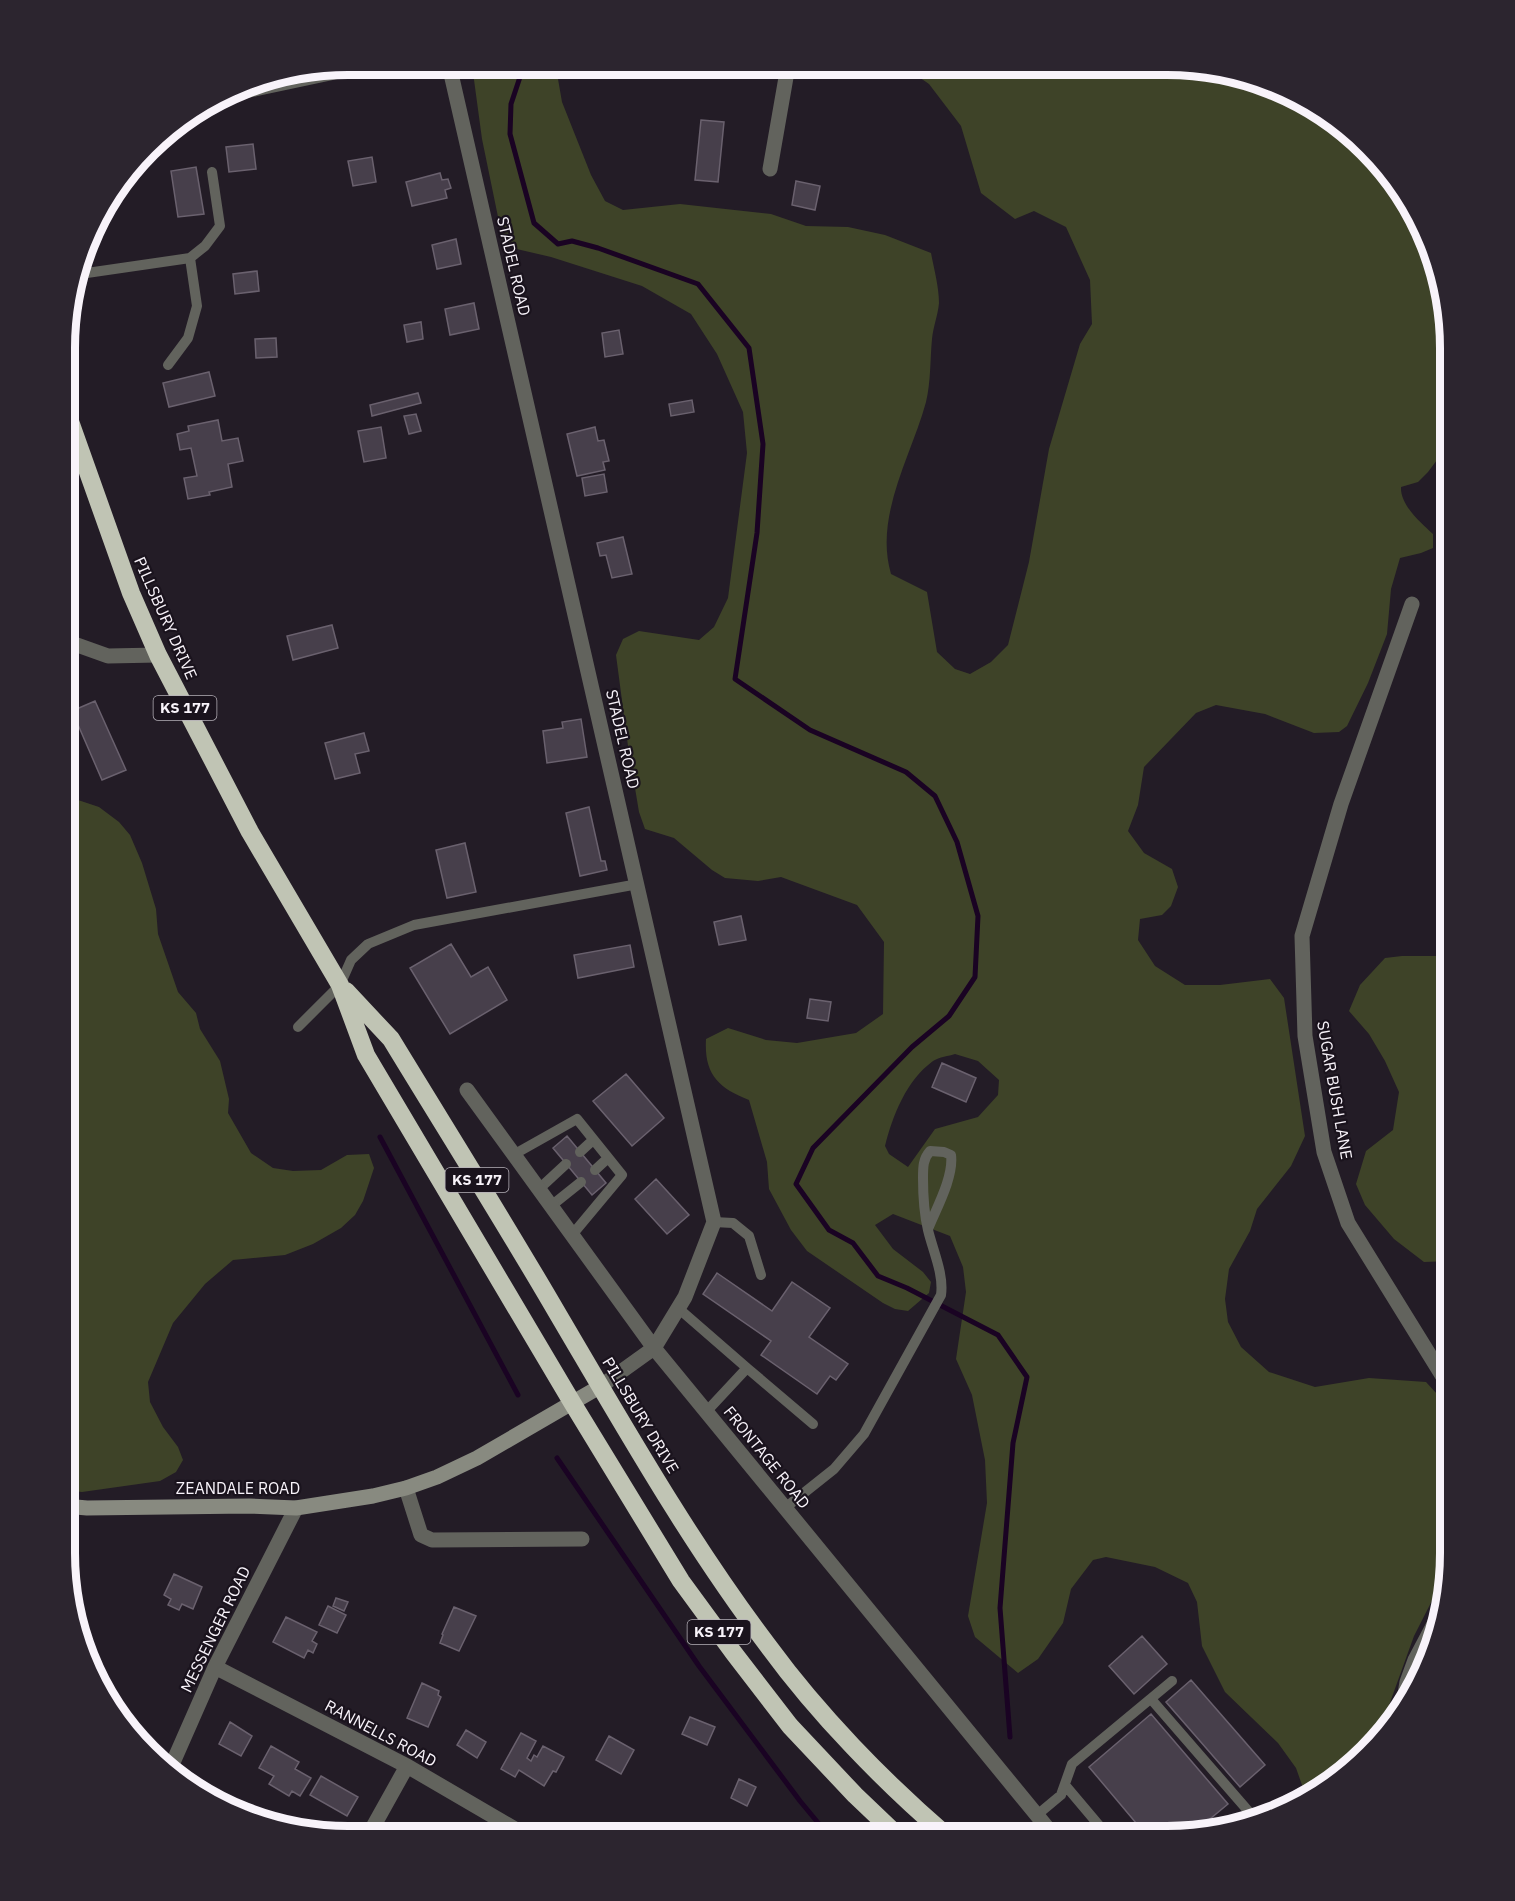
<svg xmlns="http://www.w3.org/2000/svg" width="1515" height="1901" font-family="'IBM Plex Sans',sans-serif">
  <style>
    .green { fill: #3e4328; fill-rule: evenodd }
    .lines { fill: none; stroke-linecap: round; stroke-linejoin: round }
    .stream { stroke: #1a0323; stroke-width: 5 }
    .building { fill: #473f4b; stroke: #6a616e; stroke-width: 1.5 }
    .lane { stroke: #62635d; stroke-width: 10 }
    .street { stroke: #62635d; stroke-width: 15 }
    .secondary { stroke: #888a80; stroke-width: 15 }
    .highway { stroke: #c0c4b4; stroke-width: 18 }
    .labels { text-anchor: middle; stroke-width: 4.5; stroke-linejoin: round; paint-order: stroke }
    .shield { fill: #1a131d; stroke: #b5b0b8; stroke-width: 1.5 }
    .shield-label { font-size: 15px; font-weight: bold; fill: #f8f3fa }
    .street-label { font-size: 16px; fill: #f8f3fa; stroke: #1a131d }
    .rim { fill: none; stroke: #f8f3fa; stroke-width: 8 }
  </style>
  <rect width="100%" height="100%" fill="#231c26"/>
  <path class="green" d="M472 65H559L558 79 562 102 591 175 605 201 623 210 680 204 771 214 806 226 848 227 885 235 931 253C934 269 939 287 939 303 938 315 933 327 932 339 930 360 931 381 926 402 911 457 874 516 891 574L927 592 937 652 955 669 970 674 991 662 1008 645 1029 562 1049 449 1080 344 1092 324 1090 280 1066 227 1034 211 1015 219 981 193 961 126 929 84 903 66 1204 67 1325 112 1413 207 1441 275 1450 348V423L1440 456 1428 472 1418 482 1401 487C1400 505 1421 523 1433 534V548L1421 553 1400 558 1391 589 1387 634 1368 683 1347 726 1339 732 1314 733 1265 714 1216 705 1196 713 1144 767 1138 805 1128 831 1144 853 1172 869 1178 887 1171 906 1162 915 1140 919 1138 940 1155 966 1185 985H1220L1270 979 1284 998 1305 1136 1291 1166 1257 1209 1250 1231 1229 1269 1225 1299 1228 1322 1241 1347 1269 1372 1315 1387 1369 1378 1426 1382 1437 1394 1450 1416V1561L1444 1577 1414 1636 1379 1733 1308 1799H1307L1296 1768 1278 1743 1225 1692 1202 1646 1197 1602 1188 1583 1155 1567 1106 1557 1093 1560 1071 1589 1063 1623 1038 1659 1018 1673 975 1637 968 1616 987 1503 985 1460 972 1395 956 1359 966 1292 963 1267 950 1236 893 1214 875 1225 893 1249 923 1272 931 1282 929 1293 908 1311 895 1309 883 1303 807 1251 791 1230 769 1189 767 1162 749 1100C718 1088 704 1074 706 1039L728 1028 766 1040 797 1043 856 1033 883 1014 884 942 857 905 781 877 758 881 725 878 712 870 674 838 645 829 639 812 628 746 616 655 623 639 639 631 699 640 714 627 728 598 747 453 743 412 717 354 691 314 642 286 551 257 504 246 482 139ZM955 1054 978 1061 999 1080 998 1095 978 1117 935 1129 908 1167 889 1154 885 1146C893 1115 906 1081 933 1061 939 1057 949 1056 955 1054Z
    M66 796 99 807 119 822 130 835 142 863 156 909 158 934 178 992 196 1013 200 1029 220 1061 229 1099 228 1113 251 1153 273 1168 293 1171 321 1170 347 1155 369 1154 374 1168 363 1201 355 1215 341 1228 313 1244 285 1255 233 1260 205 1284 173 1323 148 1382 150 1402 163 1427 178 1447 183 1460 176 1472 160 1481 82 1492 65 1490Z
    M1450 947V1261L1424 1262 1394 1239 1365 1205 1356 1184 1366 1151 1393 1130 1399 1092 1385 1061 1369 1034 1349 1011 1360 985 1385 958 1402 956H1436Z"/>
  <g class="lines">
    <path class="stream" d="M524 65 511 104 510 134 534 223 558 244 572 241 598 248 698 284 749 348 763 444 757 533 735 679 810 730 906 772 935 796 957 842 978 916 975 977 949 1016 912 1047 813 1148 796 1184 829 1230 853 1243 878 1276 907 1288 998 1335 1027 1377 1013 1443 1000 1608 1010 1737
      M380 1137 518 1395
      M557 1458 699 1666 800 1801 829 1836"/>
  </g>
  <path class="building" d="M701 120 724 122 718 182 695 180Z
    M253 144 256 169 229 172 226 147Z
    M372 157 376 182 353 186 348 161Z
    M196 167 204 214 178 217 171 171Z
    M440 173 442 180 448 179 451 188 445 190 447 198 412 206 406 182Z
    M796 181 820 186 815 210 792 205Z
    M456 239 461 264 437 269 432 245Z
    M257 271 259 291 235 294 233 274Z
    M474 303 479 329 450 335 445 309Z
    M421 322 423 339 407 342 404 325Z
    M619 330 623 354 605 357 602 333Z
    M276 338 277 357 256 358 255 339Z
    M209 372 215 396 169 407 163 383Z
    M418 393 421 403 372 416 370 405Z
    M692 400 694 412 671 416 669 404Z
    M416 414 421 431 409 434 404 416Z
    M218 420 222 441 238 438 243 461 228 464 232 487 209 492 210 495 188 499 184 478 197 476 191 448 180 450 177 434 189 431 188 426Z
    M381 427 386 458 364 462 358 431Z
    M595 427 598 441 604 440 609 461 603 462 605 470 577 476 567 434Z
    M604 474 607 492 585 496 582 478Z
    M623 537 632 574 612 578 606 555 600 556 597 543Z
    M332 625 338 648 293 660 287 636Z
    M95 701 126 770 102 780 72 711Z
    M581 719 587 757 547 763 543 731 563 728 562 722Z
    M364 733 369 751 355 754 360 773 335 779 325 743Z
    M589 807 601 861H605L607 870 580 876 566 813Z
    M465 843 476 892 447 898 436 850Z
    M741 916 746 940 719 945 714 922Z
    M451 944 471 977 488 967 507 1000 450 1034 410 968Z
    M630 945 634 967 578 978 574 955Z
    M810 999 831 1002 828 1021 807 1018Z
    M942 1063 976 1078 966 1102 932 1087Z
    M626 1074 664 1118 632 1146 593 1101Z
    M567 1136 606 1183 592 1195 553 1148Z
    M656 1179 689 1215 667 1234 635 1199Z
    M717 1273 772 1311 792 1282 830 1308 809 1337 848 1364 836 1380 830 1376 817 1394 761 1355 771 1341 703 1294Z
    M174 1574 202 1587 193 1609 182 1604 179 1610 168 1605 171 1599 164 1595Z
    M336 1598 348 1602 344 1611 333 1606Z
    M328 1606 346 1615 337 1633 319 1625Z
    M454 1607 476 1616 459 1651 440 1643 443 1635 442 1634Z
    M286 1617 317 1632 312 1641 317 1644 313 1653 308 1650 304 1658 273 1642Z
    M1142 1636 1167 1664 1134 1694 1109 1666Z
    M1191 1680 1265 1765 1240 1787 1166 1702Z
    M422 1683 439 1691 438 1695 441 1697 428 1727 407 1718Z
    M1151 1714 1228 1804 1193 1833 1185 1836H1147L1089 1767Z
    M690 1717 715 1727 707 1745 682 1734Z
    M230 1722 252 1736 241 1756 219 1744Z
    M466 1730 486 1742 477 1758 457 1745Z
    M521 1733 536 1741 527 1758 531 1761 534 1755 537 1757 543 1746 564 1757 556 1772 553 1771 544 1786 519 1770 515 1777 501 1769Z
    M609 1736 634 1750 621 1774 596 1760Z
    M271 1746 299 1762 295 1769 311 1778 300 1796 292 1791 289 1796 269 1784 274 1776 259 1768Z
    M321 1776 358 1797 347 1816 310 1795Z
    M739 1779 756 1787 747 1806 731 1798Z
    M216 1795 234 1805 232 1809 213 1800Z"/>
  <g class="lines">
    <path class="lane" d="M224 98 379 65
      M80 274 190 258 205 246 220 226 212 172
      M168 365 188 338 197 306 190 258
      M298 1027 340 985 351 960 368 944 414 925 638 884
      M580 1152 593 1140
      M513 1155 577 1119 622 1175 572 1235
      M595 1170 608 1158
      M539 1189 566 1164
      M551 1206 581 1182
      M714 1222 733 1223 749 1236 761 1275
      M678 1308 747 1368
      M706 1412 747 1368 813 1424
      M785 1508 834 1469 864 1434 941 1295C944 1274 933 1251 928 1230 924 1213 923 1196 923 1178 923 1167 923 1159 930 1151L944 1152 951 1155C954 1177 936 1209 928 1229
      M1151 1699 1250 1813 1244 1818
      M1065 1785 1108 1836
      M1037 1815 1061 1795 1072 1764 1172 1681"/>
    <path class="street" d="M449 65 714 1222 685 1297 654 1348 601 1386
      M770 169 788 66
      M1412 604 1341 804 1302 936 1305 1036 1324 1152 1348 1223 1450 1388
      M66 641 108 656 158 655
      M467 1090 654 1348 1054 1836
      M406 1488 421 1535 432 1540 582 1539
      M215 1667 407 1766 527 1836
      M1402 1711 1407 1682 1415 1660 1443 1607
      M171 1767 215 1667 296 1508
      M368 1836 407 1766"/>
    <path class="secondary" d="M65 1506 87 1508 249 1506 296 1508 373 1496 406 1488 437 1477 477 1458 601 1386"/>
    <path class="highway" d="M67 413 131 593 158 655 250 832 340 985 366 1055 573 1404 681 1581 733 1652 790 1726 855 1795 898 1836
      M346 991 391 1039C447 1131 505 1223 559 1316 625 1428 690 1543 769 1647 818 1714 884 1782 947 1836"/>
  </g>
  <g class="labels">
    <g class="shield">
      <rect x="153.5" y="696" width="63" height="24" rx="4.5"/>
      <rect x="445.5" y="1168" width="63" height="24" rx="4.5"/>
      <rect x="687.5" y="1620" width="63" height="24" rx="4.5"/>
    </g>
    <g class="shield-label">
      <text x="185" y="713">KS 177</text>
      <text x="477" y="1185">KS 177</text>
      <text x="719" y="1637">KS 177</text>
    </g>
    <g class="street-label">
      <text transform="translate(514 266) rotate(77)" y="6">STADEL ROAD</text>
      <text transform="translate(166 618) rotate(66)" y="6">PILLSBURY DRIVE</text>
      <text transform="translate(623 739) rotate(77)" y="6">STADEL ROAD</text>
      <text transform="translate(1335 1090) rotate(80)" y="6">SUGAR BUSH LANE</text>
      <text transform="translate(641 1415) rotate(59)" y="6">PILLSBURY DRIVE</text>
      <text transform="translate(767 1457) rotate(51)" y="6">FRONTAGE ROAD</text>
      <text x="238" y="1494">ZEANDALE ROAD</text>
      <text transform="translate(215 1629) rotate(-64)" y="6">MESSENGER ROAD</text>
      <text transform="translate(381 1733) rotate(28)" y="6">RANNELLS ROAD</text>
    </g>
  </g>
  <path d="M0 0H1515V1901H0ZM348 75H1167A273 273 0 0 1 1440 348V1553A273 273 0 0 1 1167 1826H348A273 273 0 0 1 75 1553V348A273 273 0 0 1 348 75Z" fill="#2c252f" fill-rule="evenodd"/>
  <path class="rim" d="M348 75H1167A273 273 0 0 1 1440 348V1553A273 273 0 0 1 1167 1826H348A273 273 0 0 1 75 1553V348A273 273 0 0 1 348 75Z"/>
</svg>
